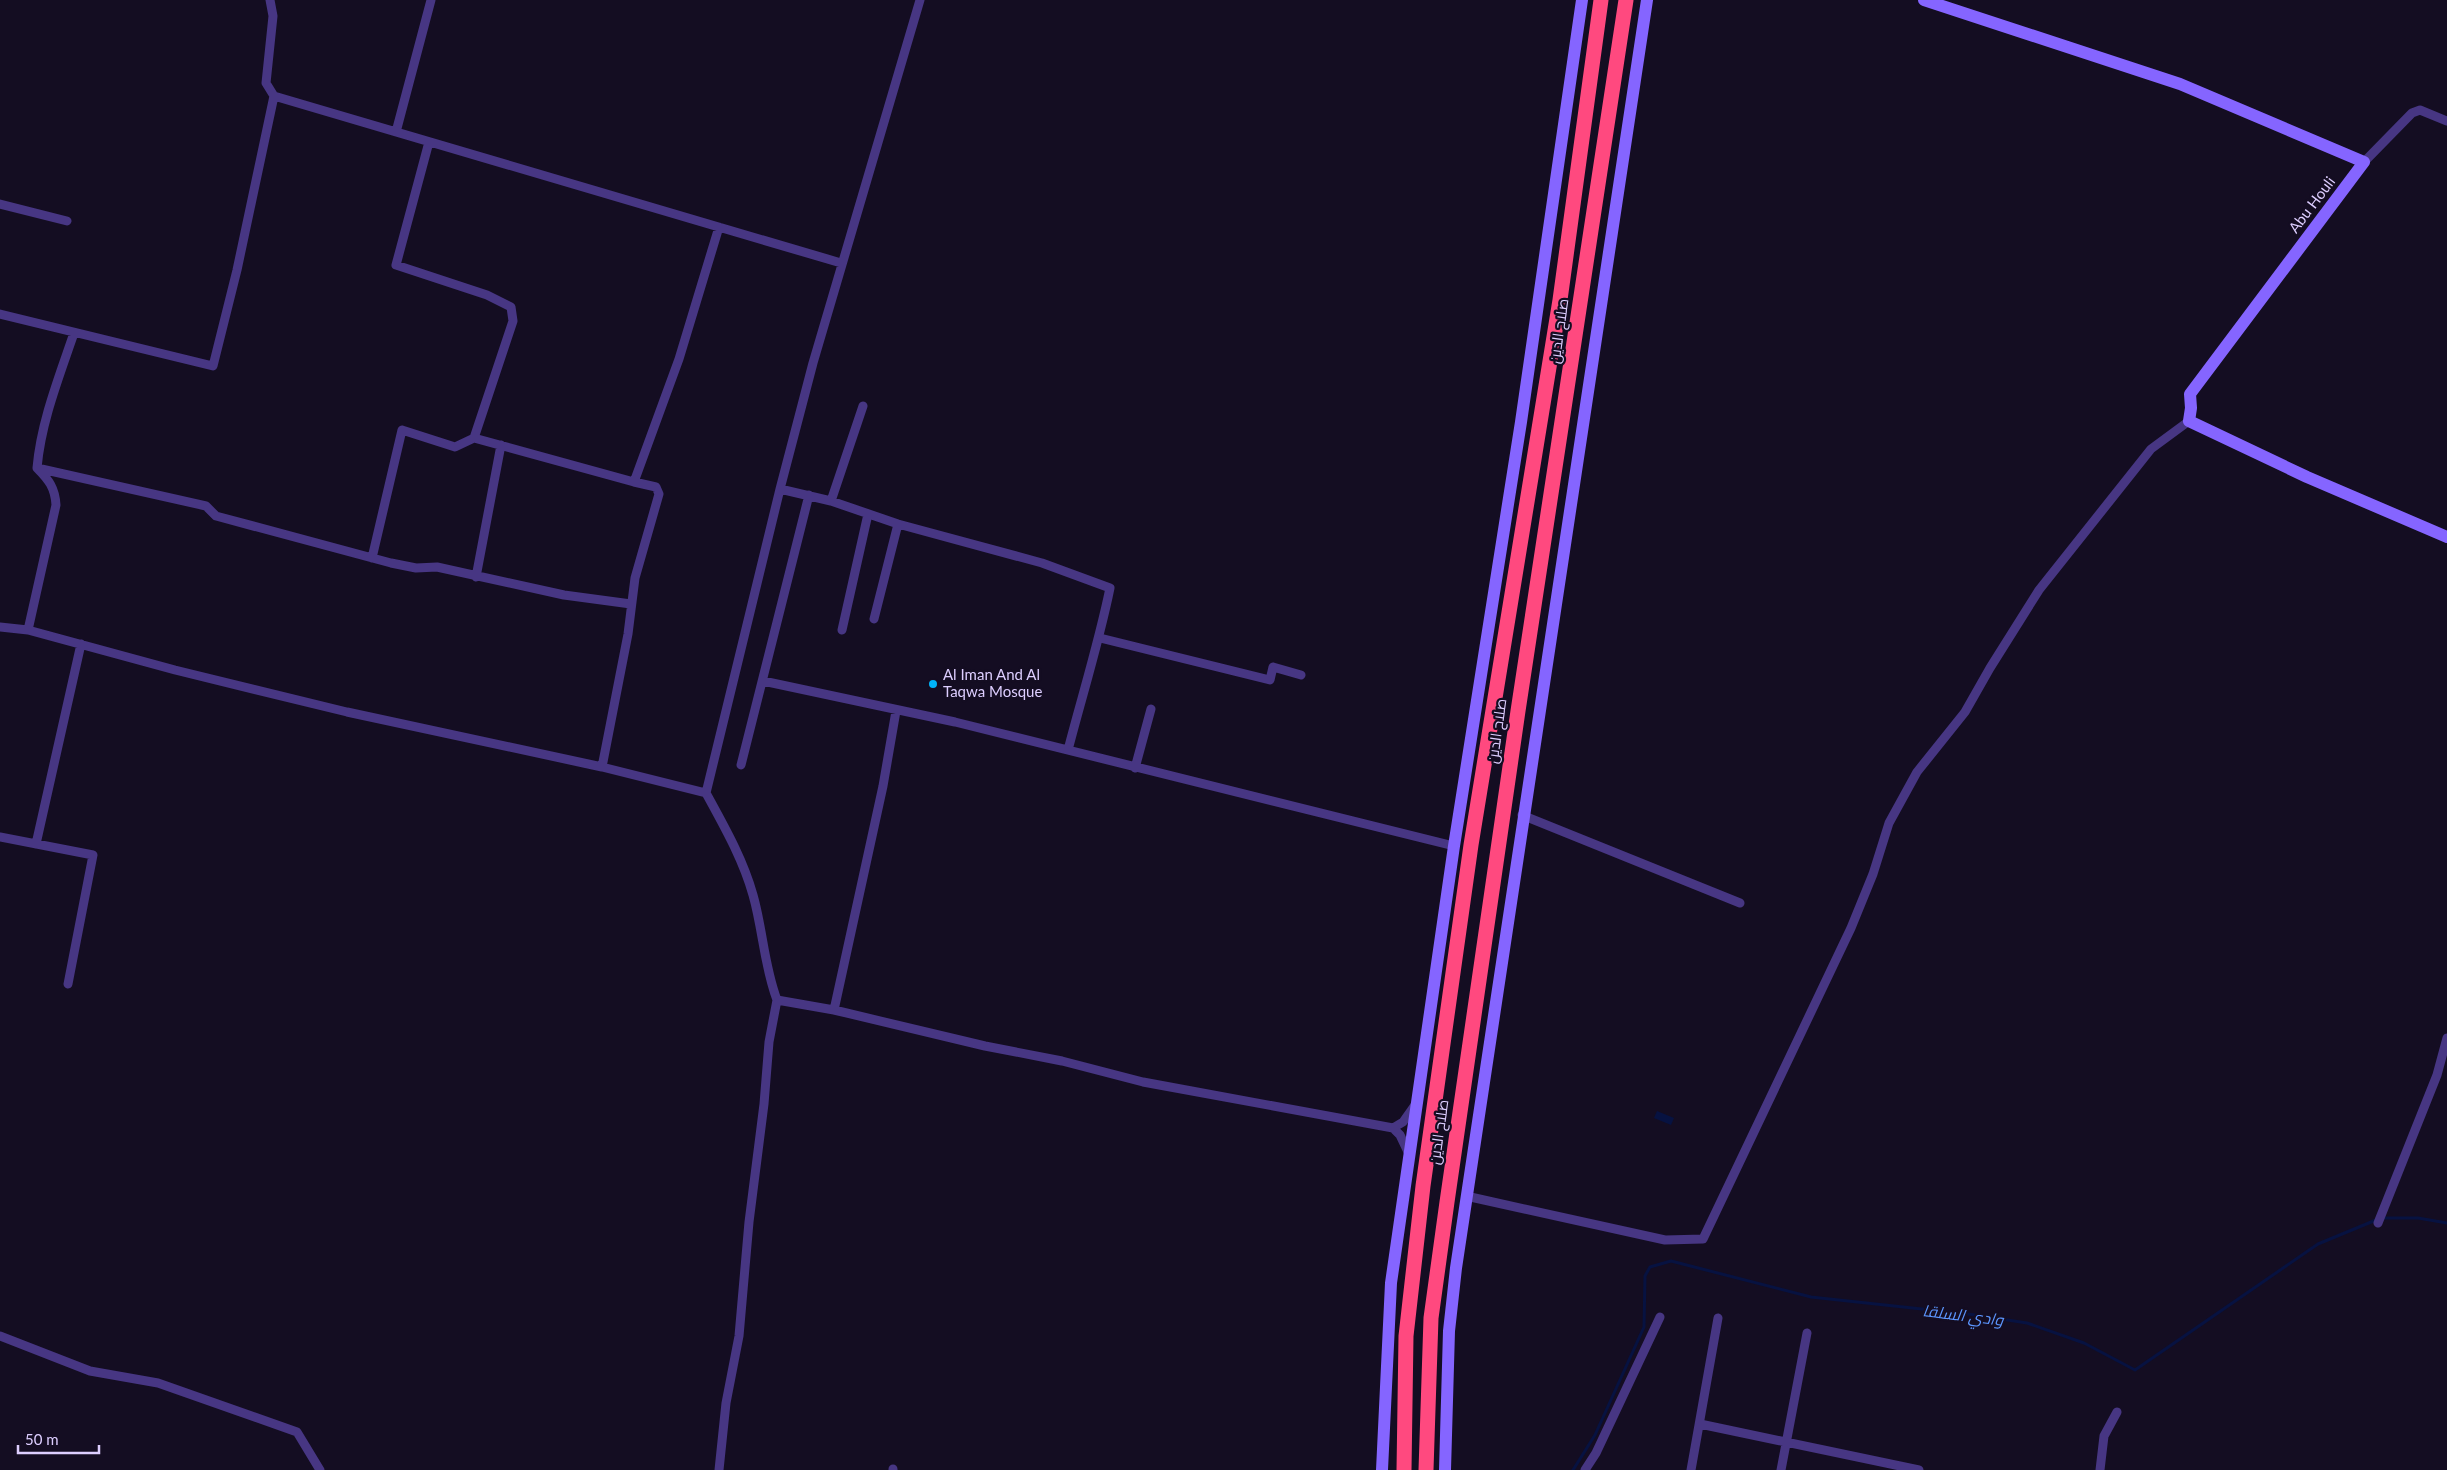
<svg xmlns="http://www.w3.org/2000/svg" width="2447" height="1470" font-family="Lato,Cairo,sans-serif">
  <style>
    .water { fill: #071241 }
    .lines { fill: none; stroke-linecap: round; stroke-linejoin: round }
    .stream { stroke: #071241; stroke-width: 3 }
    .street { stroke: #473683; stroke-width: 9 }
    .secondary { stroke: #8565ff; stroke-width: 12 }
    .highway { stroke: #ff497f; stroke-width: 15 }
    .poi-dot { fill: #00b3f9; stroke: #140d22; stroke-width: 2 }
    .labels { text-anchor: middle; stroke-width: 4.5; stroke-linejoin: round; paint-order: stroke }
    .street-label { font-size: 15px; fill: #ddceff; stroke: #140d22 }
    .poi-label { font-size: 15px; fill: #ddceff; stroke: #140d22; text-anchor: start }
    .water-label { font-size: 16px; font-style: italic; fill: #5c96ff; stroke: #140d22 }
  </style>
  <rect width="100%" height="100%" fill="#140d22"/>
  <path class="water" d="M1657 1111 1674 1118 1671 1125 1654 1118Z"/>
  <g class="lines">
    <path class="stream" d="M2382 1218H2418L2447 1223
      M1573 1470 1595 1435 1644 1327 1645 1276 1650 1267 1671 1261 1811 1297 1968 1314 2027 1323 2084 1343 2135 1370 2318 1244 2376 1220"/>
    <path class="street" d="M270 0 273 16 266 83 274 96 841 263
      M396 132 431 0
      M429 142 396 265 487 295 511 307 513 321 474 438
      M2364 162 2412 113 2420 110 2447 121
      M0 204 67 221
      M0 314 213 366 237 270 274 96
      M37 468 206 506 216 516 391 563 416 568 437 567 564 595 631 604
      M780 489 831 501 898 524 1042 563 1110 588C1099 642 1082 696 1068 750
      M831 501 863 406
      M372 558 402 430 455 447 474 438 634 482
      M476 577 501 445
      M874 619 898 524
      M0 627 28 630 175 670 347 712 602 767 706 793C724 826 743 859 753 895 763 930 764 966 777 1000L834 1010 985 1046 1062 1061 1143 1082 1393 1128 1400 1135 1409 1154
      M28 630 56 505C55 488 49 480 37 468 41 422 59 377 74 333
      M842 630 868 514
      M1100 638 1270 680 1273 667 1301 675
      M763 681 955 722 1454 846
      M741 765 809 495
      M602 767 628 634 635 578 659 494 656 487 634 482 679 359 719 227
      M1135 768 1151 709
      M706 793 780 489 813 363 920 0
      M1522 815 1740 903
      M0 837 93 855 68 984
      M36 844 81 644
      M834 1010 883 786 896 711
      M1393 1128 1403 1122 1415 1105
      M1466 1196 1665 1240 1703 1239 1851 928 1873 874 1889 823 1917 772 1965 712 1990 668 2039 590 2151 449 2189 421
      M2378 1223 2437 1075 2447 1038
      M0 1336 90 1371 158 1383 297 1432 320 1470
      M1700 1424 1919 1470
      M719 1470 726 1403 739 1336 749 1222 764 1104 769 1042 777 1000
      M893 1470V1469
      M1585 1470 1596 1453 1660 1317
      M1691 1470 1718 1318
      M1781 1470 1807 1333
      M2100 1470 2104 1436 2117 1412"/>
    <path class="secondary" d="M1924 0 2180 84 2364 162 2190 394 2191 408 2189 421 2307 477 2447 537
      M1382 1470 1391 1283 1454 846 1521 422 1582 0
      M1445 1470 1449 1331 1456 1268 1647 0"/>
    <path class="highway" d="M1404 1470 1406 1336 1423 1186 1471 845 1560 300 1601 0
      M1426 1470 1431 1318 1447 1202 1518 711 1626 0"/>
  </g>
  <circle class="poi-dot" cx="933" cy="684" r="5"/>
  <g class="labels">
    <g class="street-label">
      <text transform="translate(2312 205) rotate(-53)" y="5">Abu Houli</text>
      <text transform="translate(1559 331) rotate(-82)" y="5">صلاح الدين</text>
      <text transform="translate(1497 731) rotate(-82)" y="5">صلاح الدين</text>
      <text transform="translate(1439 1132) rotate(-82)" y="5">صلاح الدين</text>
    </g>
    <g class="poi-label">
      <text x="943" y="680">Al Iman And Al<tspan x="943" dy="17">Taqwa Mosque</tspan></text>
    </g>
    <g class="water-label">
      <text transform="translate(1963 1315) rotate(7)" y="6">وادي السلقا</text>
    </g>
  </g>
  <path d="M18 1445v8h81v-8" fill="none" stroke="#ddceff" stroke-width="2.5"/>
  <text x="25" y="1445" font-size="15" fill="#ddceff" stroke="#140d22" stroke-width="4" paint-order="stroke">50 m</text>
</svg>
